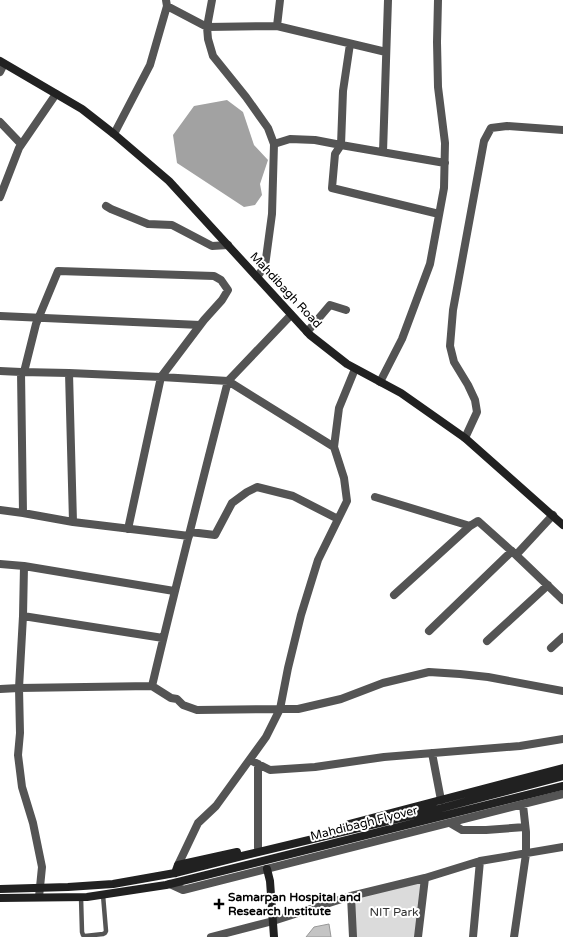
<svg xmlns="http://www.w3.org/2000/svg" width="563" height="937" font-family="'Varela Round',sans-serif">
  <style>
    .green { fill: #dbdbdb }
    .water { fill: #a2a2a2 }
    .building { fill: #c4c4c4; stroke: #989898 }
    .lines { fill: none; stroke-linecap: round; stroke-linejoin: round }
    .lane { stroke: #545454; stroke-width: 4.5 }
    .street { stroke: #545454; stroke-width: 8 }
    .secondary { stroke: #212121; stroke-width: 8 }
    .poi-dot { fill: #000; stroke: #fff; stroke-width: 1.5 }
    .labels { text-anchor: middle; stroke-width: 4; stroke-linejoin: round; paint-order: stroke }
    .street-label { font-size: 12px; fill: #000; stroke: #fff }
    .poi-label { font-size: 12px; font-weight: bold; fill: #000; stroke: #fff; text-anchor: start }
    .park-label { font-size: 12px; fill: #323232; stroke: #fff }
  </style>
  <rect width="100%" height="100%" fill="#fff"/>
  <path class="green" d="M425 878 418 937H353L351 896Z"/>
  <path class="water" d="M227 100 243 112 254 145 268 160 260 184 262 195 255 205 244 207 177 163 173 135 194 106Z"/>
  <path class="building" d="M329 924 331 937H306L314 927Z"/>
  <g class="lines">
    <path class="lane" d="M81 897 82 932 83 935 85 936 103 934 105 933 106 931 103 895"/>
    <path class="street" d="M212 0 207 27 208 39 213 56 246 97 268 128 274 144
      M280 0 277 26 386 52
      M167 6 207 27 277 26
      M350 44 343 91 341 145 335 154 332 188 439 214
      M0 72 4 64
      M0 122 21 144
      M114 134 150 65 167 6 166 0
      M383 152 388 0
      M0 197 19 148 56 94
      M106 206 111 209 148 224 172 225 212 246 228 245
      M257 277 265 266 272 214 274 144 290 139 315 140 341 145 445 163
      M291 315 228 381 334 447 339 408 355 369
      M0 316 200 325
      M307 332 330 305 346 310
      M0 371 21 372 69 373
      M21 372 23 513 73 522
      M24 372 36 324 58 271 214 276 221 280 228 290 222 300 204 320 161 377 128 529
      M380 382 402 339 430 264 444 188 445 143 438 87 437 42 438 0
      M465 438 477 412 475 400 468 385 454 362 450 346 453 310 484 141 491 128 507 126 563 130
      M375 497 470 526
      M0 510 23 513
      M553 515 516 555 563 600
      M190 532 215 535 232 503 247 492 257 487 293 496 338 519
      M0 564 24 566
      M394 595 470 526 478 521 516 555
      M23 616 163 638
      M429 631 512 551
      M487 641 548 585
      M551 648 563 637
      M152 686 171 698 177 699 183 705 197 710 280 709 288 668 301 615 318 560 347 501 344 478 334 447
      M0 689 19 688 152 686C176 584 202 483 228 381L161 377 69 373 73 522 189 536
      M432 753 441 800
      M250 760 270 770 315 767 384 757 520 746 563 739
      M258 764V848
      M450 823 462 830H486L525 827
      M178 865 198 823 216 806 266 737 280 709H298L341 699 383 683 429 672 460 674 488 677 563 691
      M170 884 183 890 563 794
      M39 897 42 867 33 823 22 787 18 755 20 733 19 688 23 616 24 566 174 591
      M211 937 273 921 351 896
      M353 937 351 896 425 878 480 861 563 847
      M418 937 425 878
      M473 937 480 861
      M514 937 526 854V832L523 805"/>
    <path class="secondary" d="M0 61 82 109 114 134 169 181 310 335 347 364 401 393 465 438 563 525
      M349 824 563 768
      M267 869 270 881 274 937
      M175 873 178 865 237 852
      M0 889 68 887 113 884 175 873 242 856 438 809 563 776
      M0 898 87 897 166 885 563 786"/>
  </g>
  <path class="poi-dot" d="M217 898h4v4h4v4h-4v4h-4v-4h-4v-4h4z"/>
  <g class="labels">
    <g class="street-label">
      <text transform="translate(286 290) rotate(47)" y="4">Mahdibagh Road</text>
      <text transform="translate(364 823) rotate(-14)" y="4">Mahdibagh Flyover</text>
    </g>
    <g class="poi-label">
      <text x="228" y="901">Samarpan Hospital and<tspan x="228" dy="14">Research Institute</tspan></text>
    </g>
    <g class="park-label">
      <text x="394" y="916">NIT Park</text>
    </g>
  </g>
</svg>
